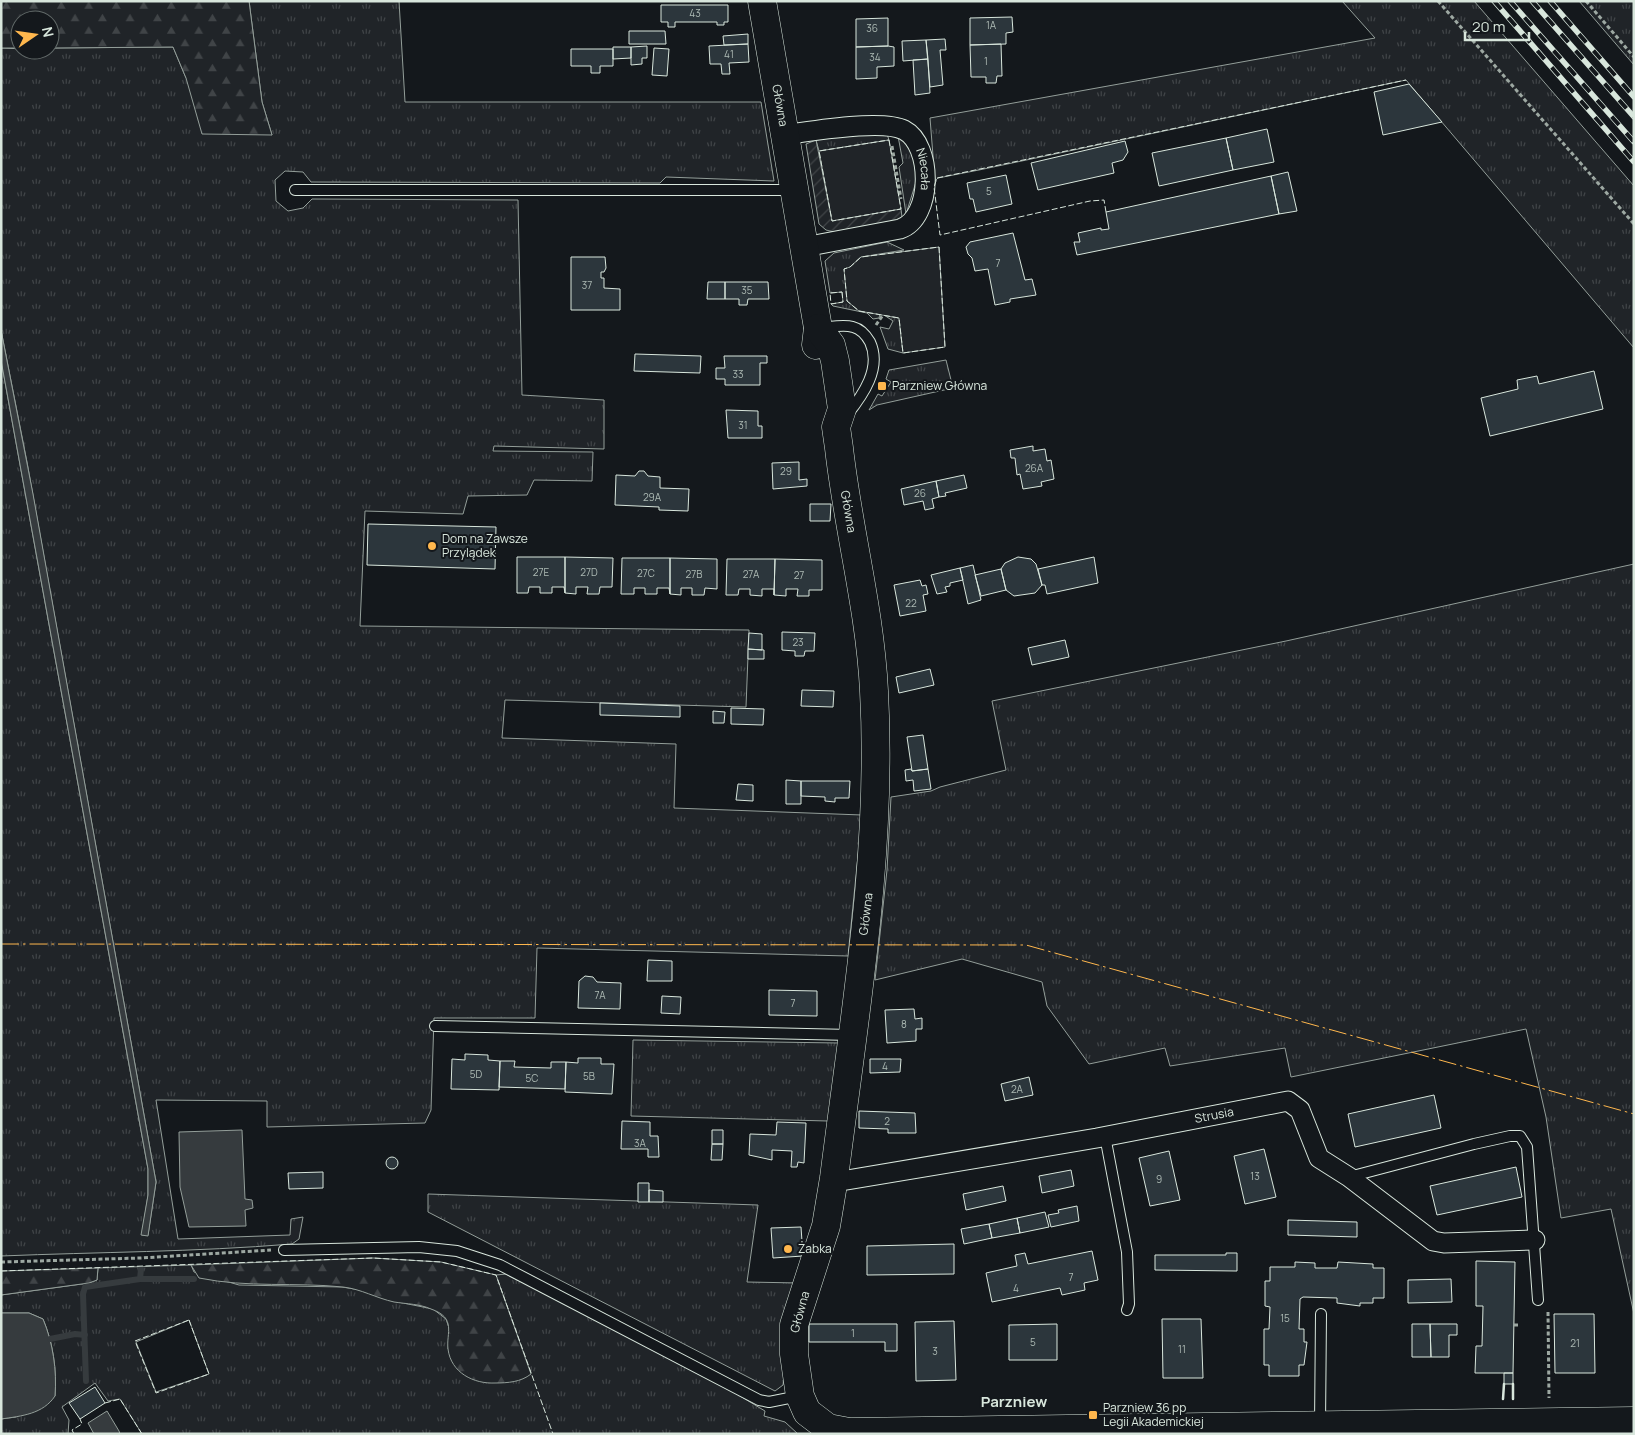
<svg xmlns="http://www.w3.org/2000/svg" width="1635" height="1435" font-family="Manrope,sans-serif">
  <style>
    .grass { fill: url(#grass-tufts); stroke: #939e99; fill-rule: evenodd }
    .forest { fill: url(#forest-firs); stroke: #939e99 }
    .park { fill: #202428; stroke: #939e99 }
    .garden { fill: url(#garden-furrows); stroke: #939e99 }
    .water { fill: #363b3e; stroke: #939e99 }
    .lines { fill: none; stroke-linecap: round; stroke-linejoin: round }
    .stream { stroke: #363b3e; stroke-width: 6 }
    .building { fill: #2c363c; stroke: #d8e6dc }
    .lane-casing { stroke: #d8e6dc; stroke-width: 12 }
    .street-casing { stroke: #d8e6dc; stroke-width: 21 }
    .secondary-casing { stroke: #d8e6dc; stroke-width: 29 }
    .path { stroke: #9da8a2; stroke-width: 3; stroke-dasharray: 4 2.5; stroke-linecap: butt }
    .lane { stroke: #14181c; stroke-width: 10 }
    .street { stroke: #14181c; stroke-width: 19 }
    .secondary { stroke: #14181c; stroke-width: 28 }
    .rail-casing { stroke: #d8e6dc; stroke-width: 5.5 }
    .rail { stroke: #14181c; stroke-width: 4; stroke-dasharray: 11; stroke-linecap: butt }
    .fence { stroke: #d8e6dc; stroke-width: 1; stroke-dasharray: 6 2.5; stroke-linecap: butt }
    .wall { stroke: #d8e6dc; stroke-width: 2.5 }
    .power { stroke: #ffb74d; stroke-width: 1; stroke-dasharray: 18 4 2.5 4; stroke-linecap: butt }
    .poi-dot { fill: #ffb74d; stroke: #14181c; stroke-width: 2 }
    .labels { text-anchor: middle; stroke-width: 4; stroke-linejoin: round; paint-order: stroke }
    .number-label { font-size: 10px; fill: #adbab4 }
    .street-label { font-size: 12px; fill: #d8e6dc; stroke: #14181c }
    .poi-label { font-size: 12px; fill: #d8e6dc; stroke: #14181c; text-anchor: start }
    .quarter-label { font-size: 15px; font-weight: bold; fill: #d8e6dc; stroke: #14181c }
  </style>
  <defs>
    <pattern id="grass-tufts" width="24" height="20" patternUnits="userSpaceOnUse" patternTransform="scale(1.25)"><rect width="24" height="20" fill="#202428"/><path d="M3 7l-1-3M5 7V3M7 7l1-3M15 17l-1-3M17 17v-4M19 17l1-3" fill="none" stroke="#404447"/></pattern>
    <pattern id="forest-firs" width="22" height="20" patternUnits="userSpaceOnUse" patternTransform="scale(1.25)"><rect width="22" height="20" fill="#202428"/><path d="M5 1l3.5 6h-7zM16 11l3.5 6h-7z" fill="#404447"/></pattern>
    <pattern id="garden-furrows" width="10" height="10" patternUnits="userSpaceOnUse" patternTransform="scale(1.25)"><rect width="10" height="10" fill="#202428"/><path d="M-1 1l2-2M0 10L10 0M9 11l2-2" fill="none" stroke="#404447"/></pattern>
  </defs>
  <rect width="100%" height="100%" fill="#14181c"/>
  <path class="grass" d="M249 1H399L405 102H761L774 181 666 177 660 183 311 182 303 172 285 171 275 180 276 201 288 211 303 208 312 199 518 200 522 395 604 400V449L494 446 493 451 593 452 592 481 534 480 527 495 468 496 463 514 365 511 360 626 749 630 746 707 505 700 502 738 676 744 674 808 862 815 848 956 537 948 535 1018H434L431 1110 425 1123 267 1127V1101L156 1100 178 1239 290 1235 291 1219 303 1217 299 1239 292 1244C195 1252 98 1252 1 1256V360L148 1169V1195L142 1235H148L156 1182 27 462 1 330V48L50 50V48L173 47 186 78 272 135 262 102Z
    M1342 1H1474L1634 186V348L1406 80 979 170 938 178 935 181 930 118 1375 38Z
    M1579 1H1634V65Z
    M862 133 887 134 889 140 819 151 816 140Z
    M898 136 902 137 915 153 916 182 906 214 899 167 903 163Z
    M887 242 904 250 861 257 850 267 859 311 880 314 879 318 873 319 867 313 833 306 831 304 843 302 842 292 830 293 825 261 834 253Z
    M884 315 899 318 903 353 888 349 880 327 889 329 893 321Z
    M946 360 953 388 877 405 869 410 878 394 882 396 891 382 886 379 889 370Z
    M1634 564V1314L1611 1209 1561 1218 1546 1117 1526 1029 1291 1077 1285 1048 1170 1066 1165 1048 1089 1064 1047 1006 1042 982 962 959 875 980 887 870 891 797 931 791 940 787 1006 770 992 701 1286 641Z
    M633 1040 839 1043 828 1121 631 1116Z
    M428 1194 758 1205 747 1282 799 1283 783 1385 775 1391 428 1212Z
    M191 1265 194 1272 239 1285 342 1287 361 1290 393 1301 433 1309 446 1319 450 1331 448 1349 531 1374 496 1275 506 1274 715 1381 765 1411 764 1416 785 1422 798 1434H142L120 1399 108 1401 95 1383 62 1407 69 1420 68 1434H1V1419L16 1417 55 1396C57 1370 53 1343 43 1319L29 1313H1V1295L89 1283 97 1280 98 1268ZM189 1320 209 1374 156 1392 136 1342Z"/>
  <path class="forest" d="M1 1H249L262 102 272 135 202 134 186 78 173 47 50 48V20H20V48H1Z
    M373 1258 441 1262 496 1275 531 1374C521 1382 508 1383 495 1383 474 1384 451 1373 448 1349 446 1333 457 1318 431 1309 420 1304 407 1304 394 1302 376 1298 361 1289 343 1287 295 1282 248 1288 199 1278L191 1265Z
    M98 1268 97 1280 89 1283 1 1295V1271Z"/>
  <path class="park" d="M889 140 901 209 832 221 819 151Z
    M939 247 945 347 903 353 899 318 859 311 847 301 844 269 850 267 861 257Z"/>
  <path class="garden" d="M816 140 832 221 901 209 902 217 898 220 834 232 826 230 819 224 806 144Z"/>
  <path class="water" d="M1 330 33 494 156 1182 148 1236 141 1235 148 1195V1169L1 360Z
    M242 1130 245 1199 252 1200 253 1208 245 1210 246 1226 189 1227 180 1187 179 1132Z
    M1 1313H29L43 1319C53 1343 57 1370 55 1396 43 1414 22 1416 1 1419Z
    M107 1411 119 1431 120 1434H94L88 1423Z"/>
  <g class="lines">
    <path class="stream" d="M140 1279 141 1269
      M50 1339 75 1334 85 1335
      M86 1381 83 1294 85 1287 140 1279H194"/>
  </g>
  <path class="building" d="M661 5H728V22H724V25H717V22H675V27H668V22H661Z
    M1012 17 1013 32 1006 33V44L970 45V18Z
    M888 18V46L856 47V19Z
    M629 31H665L666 44H629Z
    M748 34V44L724 45 723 36Z
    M945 39 946 50H940L943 85 930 87 926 40Z
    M926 40 928 59 903 61 902 41Z
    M748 44 749 62 729 63 730 74H722L721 64H710L709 46Z
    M1001 44 1002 76H997L996 83H986V77H971L970 45Z
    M647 46V58H642V64L631 65V47Z
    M888 46 894 47V66L877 67V78L856 79V47Z
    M613 47H631V58L613 59Z
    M654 48 669 49 667 76 652 75Z
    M571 49H613V66H600V73H591V66H571Z
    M928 59 930 93 915 95 913 60Z
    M1409 84 1442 122 1383 135 1374 92Z
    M1267 129 1274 162 1233 170 1226 138Z
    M1226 138 1233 170 1159 186 1152 153Z
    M1125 141 1128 152 1123 160 1112 163 1114 173 1038 190 1031 163Z
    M1288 172 1297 211 1279 214 1271 176Z
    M1006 175 1012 204 976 212 973 199H970L967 183Z
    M1271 176 1279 214 1077 255 1074 242H1080L1078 233 1101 228V230L1109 229 1106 212Z
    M1013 233 1025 280 1032 279 1036 295 1010 299V302L995 305 988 269 975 271 972 258 968 254 966 247 970 242Z
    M571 257H605L606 268 604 272H601V278H604V288L620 289V310H571Z
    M708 282H725V299H707Z
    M725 282H768L769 299H748L747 305H739V299H725Z
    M635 354 701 356 700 373 634 371Z
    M724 356H767V363H760V385H725V379H716V368H725Z
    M1594 371 1603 409 1490 436 1481 398 1518 389 1517 380 1537 376 1539 384Z
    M726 410 758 411V426H762V438H728Z
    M1033 446V451L1045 449 1047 461 1051 460 1054 479 1041 482 1042 486 1023 489 1020 474 1017 475 1015 458H1011L1010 450Z
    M799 462V480L807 479V486L773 489 772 463Z
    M639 471H644L648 476 660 477V488L689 489 688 511 659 510V507L615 505 616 475 635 476Z
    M964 475 967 488 945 493 946 496 939 497 936 481Z
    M936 481 939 497 932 499 934 508 925 510 923 501 904 505 901 489Z
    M810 504H831L830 521H810Z
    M368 524 496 527 495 569 367 565Z
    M517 557H565V593L564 587H552V593H540V587H529L528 593H517Z
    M565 557 613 558 612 587H600L599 594H587L588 587H576V594L565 593Z
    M1018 557 1031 559 1036 564 1042 585 1035 593 1014 596 1006 590 1001 569 1005 563Z
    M1094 557 1098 583 1047 594 1045 585H1042L1038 569Z
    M622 558H670V594L669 588H657V594H645V588H634V594H621Z
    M670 558 717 559V589L705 588 704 595H692V588H681V595L670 594Z
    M727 559H775L774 595V589H762V596L750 595V589H739L738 595H726Z
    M775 559 822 560V590H809V596H797L798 589H786V596L774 595Z
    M973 565 981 600 968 604 960 568Z
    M960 568 963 580 950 583V586L945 587 947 592 937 594 931 575Z
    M1001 569 1006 590 981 596 975 575Z
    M920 580 922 586 926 585 928 594 923 595 926 611 900 616 894 585Z
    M782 632 815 633 814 651H805L804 656H795V651L782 650Z
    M749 633 762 634V650L748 649Z
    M1065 640 1069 657 1032 665 1028 648Z
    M748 649 764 650V659H748Z
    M930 669 934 685 899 693 896 677Z
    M802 690 834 691 833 707 801 706Z
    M600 703 680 706V717L600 715Z
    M731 708 764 709 763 725 731 724Z
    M713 711 725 712 724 723H713Z
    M923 735 928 769 912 771 907 737Z
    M911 769 912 771 928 769 931 789 914 791 913 780 906 781 905 770Z
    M786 780 801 781V804H786Z
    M801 781H850L849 798H835V802L825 801V797L801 796Z
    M738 784 753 785V801L736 800Z
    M648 960 672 961V981H647Z
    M585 976 593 977 597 982 621 983 620 1009 578 1008 579 981Z
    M769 990 817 991V1016L769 1015Z
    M662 996 681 997 680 1014 661 1013Z
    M914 1009 915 1019 922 1018V1029H916V1041L887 1043 885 1010Z
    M465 1054 488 1055V1060L500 1061 499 1090 451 1089 452 1059 465 1060Z
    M578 1058H601V1064H614L612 1094 565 1092 566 1062 578 1063Z
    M870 1059H901L900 1072 870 1073Z
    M500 1061H515L514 1067 551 1068V1062H566L565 1089 499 1087Z
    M1029 1077 1033 1095 1005 1101 1001 1084Z
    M1434 1095 1441 1128 1355 1147 1348 1114Z
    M859 1111 915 1113 916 1133H888V1129L859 1128Z
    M622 1121 650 1122V1136H658L659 1157H648V1149H621Z
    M777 1122 806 1123 804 1163 798 1162 797 1167H791L792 1151 772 1150V1160L749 1155 750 1134 776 1135Z
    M712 1130H723V1144H712Z
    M712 1144H723L722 1160H711Z
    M1264 1149 1276 1197 1245 1204 1234 1156Z
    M1169 1151 1180 1200 1150 1206 1139 1158Z
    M386 1163a6 6 0 1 1 12 0a6 6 0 1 1-12 0Z
    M1516 1167 1522 1197 1437 1215 1430 1186Z
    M1071 1170 1074 1186 1042 1193 1039 1176Z
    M323 1172V1188L289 1189 288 1173Z
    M638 1183H649V1202H638Z
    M1003 1186 1006 1201 966 1210 963 1194Z
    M649 1190 663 1191V1202H649Z
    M1077 1206 1079 1221 1051 1227 1048 1215 1059 1213 1058 1210Z
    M1045 1212 1049 1227 1020 1233 1017 1218Z
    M1017 1218 1020 1233 992 1238 989 1224Z
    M1288 1220 1357 1222V1237L1288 1235Z
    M989 1224 992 1238 964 1244 961 1229Z
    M801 1227 803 1256 773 1258 771 1228Z
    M954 1244V1274L867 1275V1246Z
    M1092 1251 1098 1280 1084 1283 1085 1290 1062 1295 1060 1288 992 1302 986 1273 1017 1266 1015 1255 1025 1253 1028 1264Z
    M1226 1253H1237V1271L1155 1270V1255H1226Z
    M1476 1261 1515 1262 1513 1373H1475L1476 1346H1482L1483 1306H1476Z
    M1295 1262 1315 1263V1268H1337L1338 1262 1373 1264V1268H1384V1298H1373V1303H1360V1306L1337 1303V1298L1303 1297 1300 1299 1299 1329H1304V1342H1307L1304 1365H1299V1376H1269V1365H1264V1329H1269L1270 1307 1265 1306V1281H1270V1267H1295Z
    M1451 1279 1452 1302 1408 1303V1280Z
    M1554 1314H1594L1595 1373H1555Z
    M1162 1319H1201L1203 1378H1163Z
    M954 1321 956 1380 916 1381 915 1322Z
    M809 1324H897V1351H885V1342H809Z
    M1057 1324V1360H1009V1325Z
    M1412 1324H1430L1431 1357H1412Z
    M1430 1324H1457V1335H1449V1357H1431Z
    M1504 1373H1513V1384H1504Z
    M95 1387 105 1403 80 1419 69 1403Z"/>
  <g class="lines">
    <g class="lane-casing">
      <path id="lane" d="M295 190H794
        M822 328C832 327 843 324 853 327 861 329 866 335 870 342 882 368 863 395 847 415
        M435 1026 851 1035
        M1105 1136 1127 1252 1129 1304 1127 1310
        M1349 1177 1474 1144 1510 1136H1520L1527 1147 1538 1300
        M284 1250 419 1247 457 1251 500 1265 759 1400 769 1402 799 1396
        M1320 1425 1321 1314"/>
    </g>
    <g class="street-casing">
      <g id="street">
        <path id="s1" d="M785 135C811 131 882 119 904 130 933 145 933 218 900 229L804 247"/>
        <path id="s2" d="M834 1178 847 1180 1097 1138 1288 1101 1300 1110 1319 1158 1349 1177 1433 1241 1444 1243 1535 1240"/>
      </g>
    </g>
    <g class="secondary-casing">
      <g id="secondary">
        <path id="s3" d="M762 1 818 328 816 345"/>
        <path id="s4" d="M818 328 831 345 835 361 842 409 836 427 839 448C848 529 870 609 874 691 883 854 854 1017 834 1178L826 1226 794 1325V1354L800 1396 807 1412 828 1428 849 1432 1634 1421"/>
      </g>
    </g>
    <path class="path" d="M1438 1 1634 224
      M1586 1 1634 57
      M892 146 901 199
      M876 325 883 315
      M1 1262 141 1258 271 1250
      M1548 1312 1549 1398
      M1514 1325H1519"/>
    <use href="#lane" class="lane"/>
    <use href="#street" class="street"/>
    <use href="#secondary" class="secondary"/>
    <g class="rail-casing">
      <path id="rail" d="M1494 1 1634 162
        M1510 1 1634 142
        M1532 1 1634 117
        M1550 1 1634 97"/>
    </g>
    <use href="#rail" class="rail"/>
    <path class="fence" d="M889 140 901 209 832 221 819 151Z
      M1106 212 1104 200 1090 201 940 235 934 187 937 178 1406 80
      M939 247 945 347 903 353 899 318 859 311 847 301 844 269 850 267 861 257Z
      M842 292 843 302 831 304 830 293Z
      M1 1271 373 1258 441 1262 496 1275 553 1434
      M189 1320 209 1374 156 1393 135 1341Z
      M105 1403 120 1399 142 1434
      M74 1434 72 1430 82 1424 80 1419"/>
    <path class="wall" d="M1503 1399 1504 1384
      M1513 1399V1384"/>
    <path class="power" d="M1 944 1026 945 1634 1114"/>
  </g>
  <g class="poi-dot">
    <rect x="877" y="381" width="10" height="10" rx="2.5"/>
    <circle cx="432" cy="546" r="5"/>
    <circle cx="788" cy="1249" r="5"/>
    <rect x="1088" y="1410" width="10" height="10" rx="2.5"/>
  </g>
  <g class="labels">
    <g class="number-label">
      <text x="695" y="17">43</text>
      <text x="991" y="29">1A</text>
      <text x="872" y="32">36</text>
      <text x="729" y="58">41</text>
      <text x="875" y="61">34</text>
      <text x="986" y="65">1</text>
      <text x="989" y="195">5</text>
      <text x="998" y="267">7</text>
      <text x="587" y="289">37</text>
      <text x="747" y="294">35</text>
      <text x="738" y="378">33</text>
      <text x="743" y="429">31</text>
      <text x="1034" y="472">26A</text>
      <text x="786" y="475">29</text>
      <text x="920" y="497">26</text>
      <text x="652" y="501">29A</text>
      <text x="541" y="576">27E</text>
      <text x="589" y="576">27D</text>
      <text x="646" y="577">27C</text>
      <text x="694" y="578">27B</text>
      <text x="751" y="578">27A</text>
      <text x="799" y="579">27</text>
      <text x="911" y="607">22</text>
      <text x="798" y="646">23</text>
      <text x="600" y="999">7A</text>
      <text x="793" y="1007">7</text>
      <text x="904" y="1028">8</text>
      <text x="885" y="1070">4</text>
      <text x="476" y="1078">5D</text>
      <text x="589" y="1080">5B</text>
      <text x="532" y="1082">5C</text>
      <text x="1017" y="1093">2A</text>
      <text x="887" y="1125">2</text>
      <text x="640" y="1147">3A</text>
      <text x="1255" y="1180">13</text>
      <text x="1159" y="1183">9</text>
      <text x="1071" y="1281">7</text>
      <text x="1016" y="1292">4</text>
      <text x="1285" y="1322">15</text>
      <text x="853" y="1337">1</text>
      <text x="1033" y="1346">5</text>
      <text x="1575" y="1347">21</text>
      <text x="1182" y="1353">11</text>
      <text x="935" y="1355">3</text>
    </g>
    <g class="street-label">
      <text dy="4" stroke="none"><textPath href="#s3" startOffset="106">Główna</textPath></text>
      <text dy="4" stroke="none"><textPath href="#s1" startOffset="166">Niecała</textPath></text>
      <text dy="4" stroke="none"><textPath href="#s4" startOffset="191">Główna</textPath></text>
      <text transform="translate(866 914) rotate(-83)" y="4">Główna</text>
      <text dy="4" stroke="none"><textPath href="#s2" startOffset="386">Strusia</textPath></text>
      <text transform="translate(800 1312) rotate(-75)" y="4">Główna</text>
    </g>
    <g class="poi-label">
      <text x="892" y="390">Parzniew Główna</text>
      <text x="442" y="543">Dom na Zawsze<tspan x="442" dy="14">Przylądek</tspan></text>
      <text x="798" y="1253">Żabka</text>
      <text x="1103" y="1412">Parzniew 36 pp<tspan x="1103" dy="14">Legii Akademickiej</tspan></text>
    </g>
    <g class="quarter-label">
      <text x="1014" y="1407">Parzniew</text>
    </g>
  </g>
  <rect width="1635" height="1435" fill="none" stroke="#d8e6dc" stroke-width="5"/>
  <g transform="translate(35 35) rotate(77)"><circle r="24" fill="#14181c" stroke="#626a69"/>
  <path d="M0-4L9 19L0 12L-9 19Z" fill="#ffb74d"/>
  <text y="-8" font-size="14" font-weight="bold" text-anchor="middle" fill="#d8e6dc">N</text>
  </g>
  <path d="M1465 32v8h64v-8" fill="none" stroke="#d8e6dc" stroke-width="2.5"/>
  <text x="1472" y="32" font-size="15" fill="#d8e6dc" stroke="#14181c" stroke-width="4" paint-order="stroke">20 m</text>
</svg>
